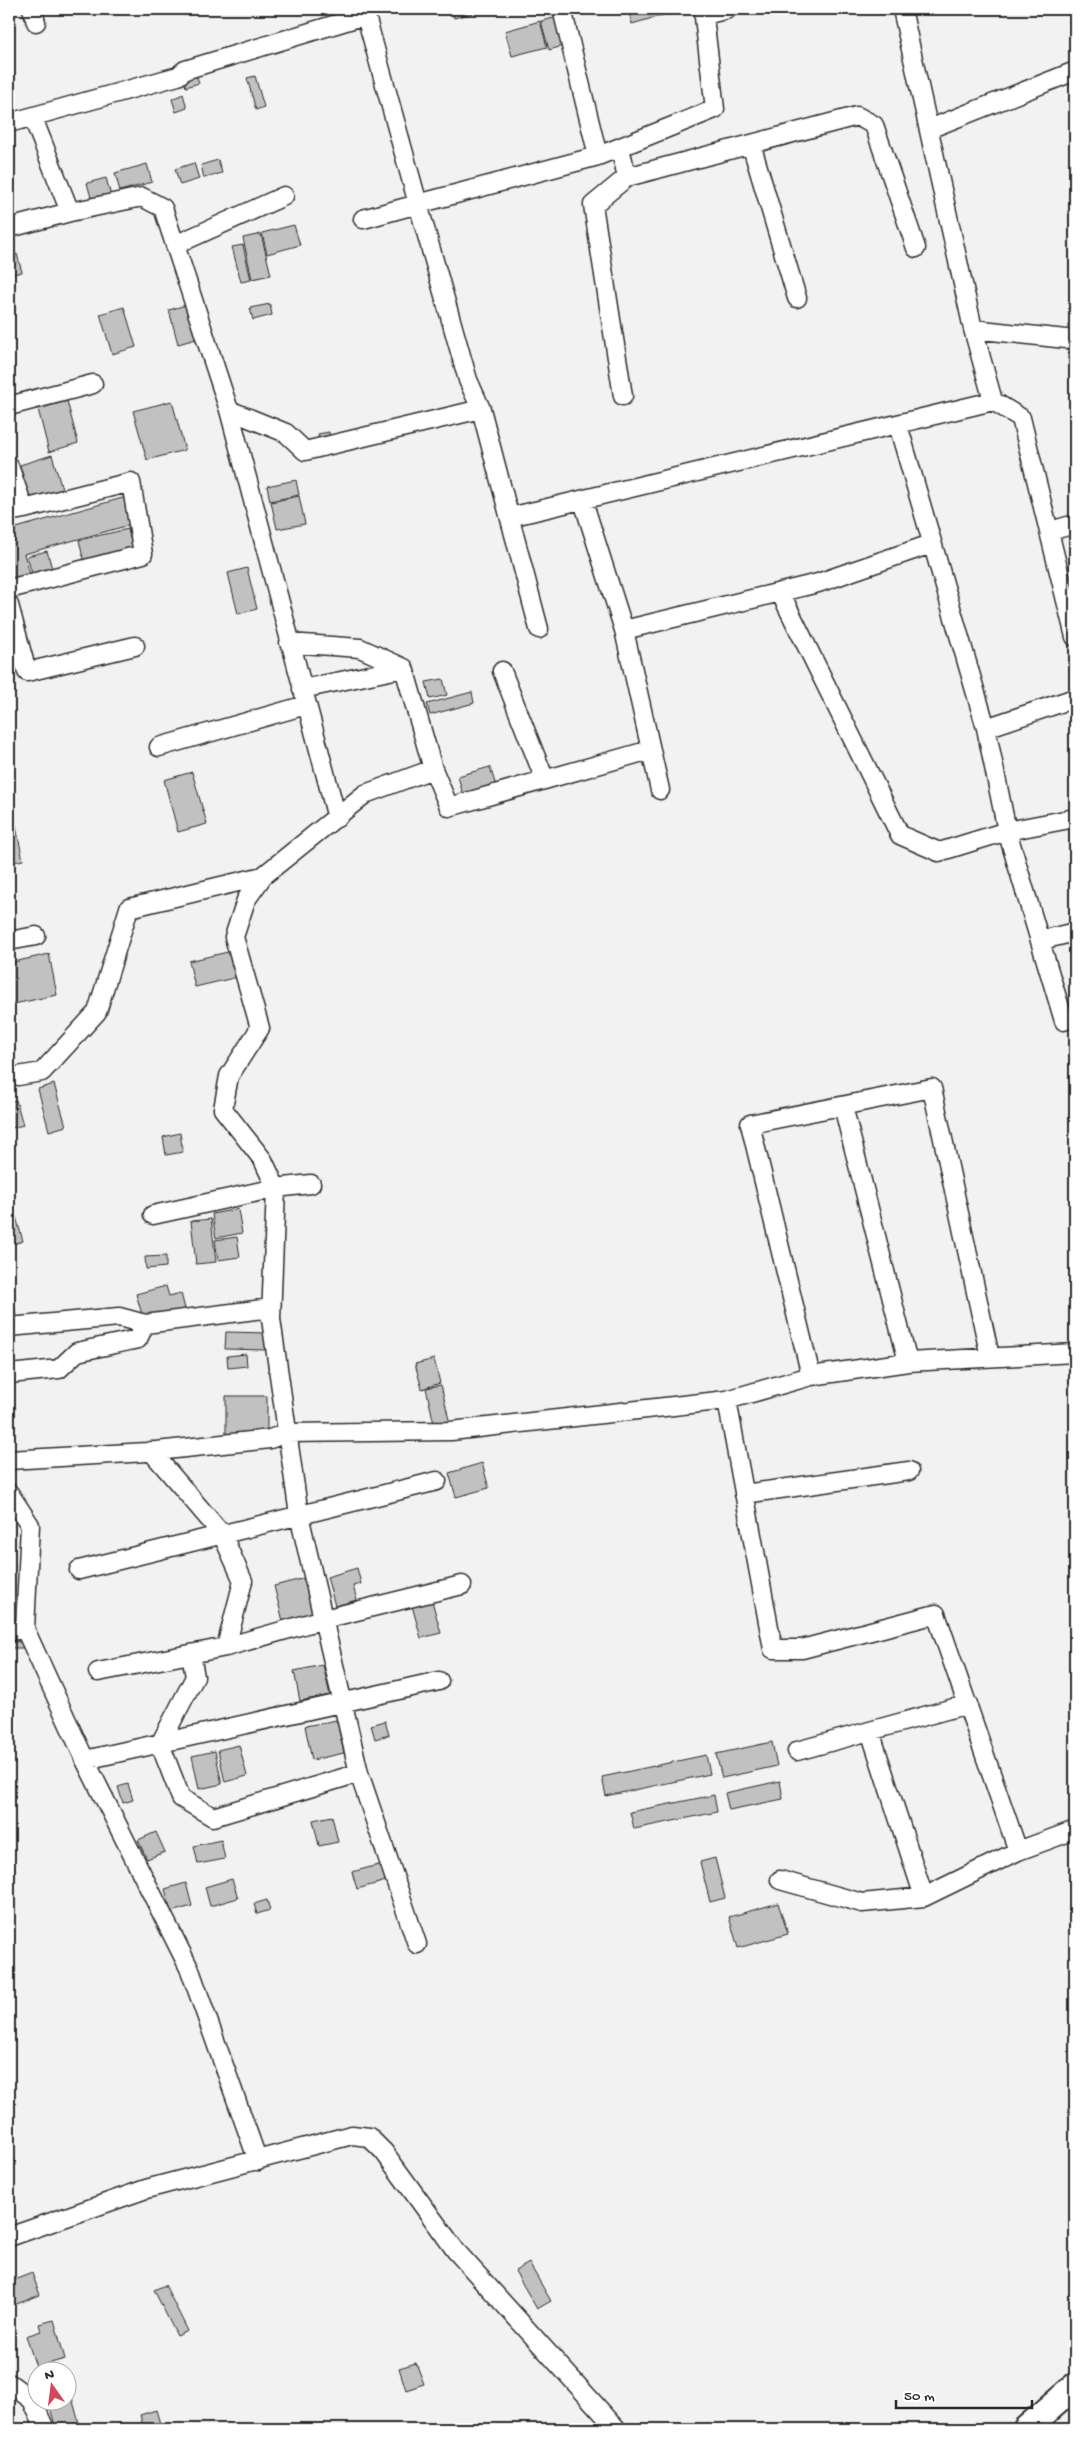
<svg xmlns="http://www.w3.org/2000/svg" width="1084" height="2438" font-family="'Gochi Hand',sans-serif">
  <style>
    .building { fill: #c1c1c1; stroke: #2b2b2b }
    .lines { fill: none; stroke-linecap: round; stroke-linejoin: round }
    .minor-casing { stroke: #2b2b2b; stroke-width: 21 }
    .secondary-casing { stroke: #2b2b2b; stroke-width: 29 }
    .minor { stroke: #fff; stroke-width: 18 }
    .secondary { stroke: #fff; stroke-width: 25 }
  </style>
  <rect width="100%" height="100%" fill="#f2f2f2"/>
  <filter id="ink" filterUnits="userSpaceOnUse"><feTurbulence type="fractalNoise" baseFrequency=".02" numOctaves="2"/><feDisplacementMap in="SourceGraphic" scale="10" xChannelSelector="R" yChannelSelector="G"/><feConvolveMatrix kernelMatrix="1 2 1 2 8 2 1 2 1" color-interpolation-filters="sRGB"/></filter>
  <g filter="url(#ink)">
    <path class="building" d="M451 9H488L454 18Z
      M628 9H677V11L632 24Z
      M562 16 570 44 549 50 541 21Z
      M540 21 547 47 512 56 505 31Z
      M195 71 199 83 186 87 182 75Z
      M255 76 264 107 256 110 247 78Z
      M183 94 187 108 176 112 172 99Z
      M218 160 222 173 204 178 201 165Z
      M194 163 199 179 180 185 175 169Z
      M147 164 152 182 120 191 115 173Z
      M106 178 111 196 92 201 87 183Z
      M294 225 300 245 267 254 262 233Z
      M261 234 271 275 252 279 243 238Z
      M243 245 251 280 241 282 232 247Z
      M17 254 22 272 9 275V257Z
      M270 304 272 315 253 320 250 308Z
      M186 305 196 339 178 344 169 310Z
      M124 307 136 347 112 354 100 314Z
      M67 401 78 443 49 452 38 409Z
      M172 401 185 450 147 460 133 411Z
      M329 432 330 441 319 443 318 434Z
      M52 455 64 496 31 506 20 465Z
      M296 480 299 495 270 501 267 486Z
      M299 496 305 524 277 529 271 502Z
      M126 497 133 524 24 554 32 581 9 588V530Z
      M128 529 134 556 85 567 79 540Z
      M47 551 53 572 33 577 27 556Z
      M247 568 257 609 238 614 228 573Z
      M443 679 447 695 430 699 426 682Z
      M472 692 474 703 430 715 427 704Z
      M490 767 496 786 463 795 458 776Z
      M192 772 207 824 178 832 164 780Z
      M14 817 23 860 9 863V818Z
      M232 951 238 977 195 987 189 961Z
      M49 954 57 995 9 1005V963Z
      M54 1084 66 1126 49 1131 38 1089Z
      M16 1100 23 1125 9 1129V1102Z
      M180 1133 183 1152 166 1155 163 1137Z
      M238 1209 242 1233 216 1238 212 1214Z
      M16 1217 23 1241 9 1245V1220Z
      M211 1219 216 1262 196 1264 191 1221Z
      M237 1237 240 1257 218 1260 215 1240Z
      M166 1256V1267L146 1269 145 1257Z
      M9 1285H11L16 1317 9 1318Z
      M166 1286 169 1296 181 1293 185 1309 144 1321 136 1294Z
      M226 1332 268 1333 267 1350 225 1349Z
      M246 1354 247 1366 228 1368 227 1356Z
      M434 1359 440 1383 422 1389 415 1364Z
      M441 1385 450 1424 435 1428 426 1388Z
      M226 1396H267V1437H226Z
      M482 1463 489 1488 456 1497 449 1473Z
      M357 1568 361 1584 353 1586 357 1600 335 1606 327 1577Z
      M305 1578 314 1612 283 1621 274 1586Z
      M432 1601 441 1633 421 1638 412 1606Z
      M9 1642H25V1648H9Z
      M323 1665 330 1695 300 1701 294 1671Z
      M337 1720 344 1753 312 1760 305 1726Z
      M385 1721 389 1735 375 1739 371 1725Z
      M772 1742 777 1766 722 1778 716 1754Z
      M239 1745 247 1776 225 1782 218 1750Z
      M215 1751 222 1784 199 1789 192 1756Z
      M706 1755 710 1774 606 1796 602 1777Z
      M780 1781 783 1799 729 1810 725 1793Z
      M128 1784 133 1800 123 1803 118 1787Z
      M714 1795 717 1812 634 1829 630 1812Z
      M332 1816 338 1842 319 1846 313 1820Z
      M156 1832 165 1852 147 1859 138 1840Z
      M221 1840 225 1859 198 1864 194 1846Z
      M715 1858 725 1898 710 1902 700 1862Z
      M382 1864 386 1881 357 1889 352 1872Z
      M232 1879 238 1898 210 1906 205 1887Z
      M186 1883 192 1906 171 1912 165 1889Z
      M267 1900 270 1910 257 1914 254 1904Z
      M778 1903 788 1934 738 1948 729 1917Z
      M529 2263 551 2301 537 2309 515 2271Z
      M32 2273 40 2295 14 2305 9 2291V2282Z
      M165 2285 188 2331 177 2336 154 2290Z
      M54 2320 65 2359 36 2367 26 2336 41 2331 39 2324Z
      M416 2363 424 2384 406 2390 399 2368Z
      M70 2391 80 2426 56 2429 48 2400H68V2392Z
      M156 2410 161 2427 144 2429 140 2415Z"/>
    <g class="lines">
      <g class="minor-casing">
        <path id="minor" d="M32 9 36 22
          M562 9 598 156 715 109 703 9
          M902 9 973 329
          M705 15 728 9
          M33 118 70 212 142 197 163 208 229 410 337 818
          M9 123 178 76 185 70 366 15
          M929 129 1075 71
          M751 144 797 298
          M620 148 627 177
          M363 219 418 204 364 9
          M9 228 70 212
          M175 245 284 196
          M623 396 593 205 627 177 857 116 874 125 916 248
          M993 401 1021 418 1075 637
          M9 406 93 384
          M229 410 286 433 305 451 481 409
          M898 425 986 728 1007 831 1064 1021
          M9 466 24 509 9 512
          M583 501 624 630 660 790
          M510 517 993 401 973 329 1075 340
          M1050 531 1075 524
          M9 589 143 554 131 482 24 509
          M780 592 900 835 939 852 1007 831 1075 818
          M9 605 27 672 135 646
          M539 629 481 409 468 380 418 204 598 156
          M624 630 818 583 931 544
          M289 643 360 648 404 668 433 769 449 807 650 750
          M502 671 545 780
          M302 689 404 668
          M986 728 1075 698
          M159 747 306 705
          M1042 940 1075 932
          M9 941 36 936
          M18 1076 42 1072 97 1012 129 908 263 876
          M843 1106 908 1362
          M153 1215 276 1188 311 1184
          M9 1327 119 1317 145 1324 271 1308
          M9 1374 59 1369 77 1352 138 1339 145 1324
          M811 1376 750 1124 932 1088 990 1357
          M727 1400 773 1649H802L936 1614 1018 1851
          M151 1451 222 1534 243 1581 226 1647
          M9 1460 147 1452 270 1439 286 1433 451 1431 727 1400 811 1376 908 1362 1075 1353
          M9 1493 30 1525 25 1629 85 1760 190 1970 258 2161
          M744 1494 909 1471
          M79 1570 437 1481
          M9 1631 25 1629
          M191 1654 195 1677 160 1744 181 1798 213 1817 359 1773
          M98 1672 226 1647 324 1619 462 1585
          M870 1731 924 1897
          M797 1751 968 1704
          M85 1760 439 1681
          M780 1880 862 1903 924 1897 1018 1851 1075 1830
          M417 1944 359 1773 299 1515 271 1319 276 1188 263 1160 223 1109 229 1076 260 1028 234 937 246 900 263 876 365 794 433 769
          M9 2237 146 2189 352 2135 369 2137 384 2152 456 2251 617 2429
          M9 2383 32 2400 45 2429"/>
      </g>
      <g class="secondary-casing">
        <path id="secondary" d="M1026 2429 1075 2386"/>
      </g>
      <use href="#minor" class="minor"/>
      <use href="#secondary" class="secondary"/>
    </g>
  </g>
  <rect width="1084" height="2438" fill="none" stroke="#fff" stroke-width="30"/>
  <rect x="15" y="15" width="1054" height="2408" fill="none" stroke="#2b2b2b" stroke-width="2" filter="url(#ink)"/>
  <g transform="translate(52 2386) rotate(346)"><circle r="24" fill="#ffffff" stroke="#aaaaaa"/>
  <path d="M0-4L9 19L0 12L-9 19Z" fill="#d1495b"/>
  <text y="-8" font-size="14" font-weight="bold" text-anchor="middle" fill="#2b2b2b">N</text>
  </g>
  <path d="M896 2400v8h136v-8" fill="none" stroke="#2b2b2b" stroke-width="2.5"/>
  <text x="904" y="2400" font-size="15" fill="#2b2b2b" stroke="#ffffff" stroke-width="4" paint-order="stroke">50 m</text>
</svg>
